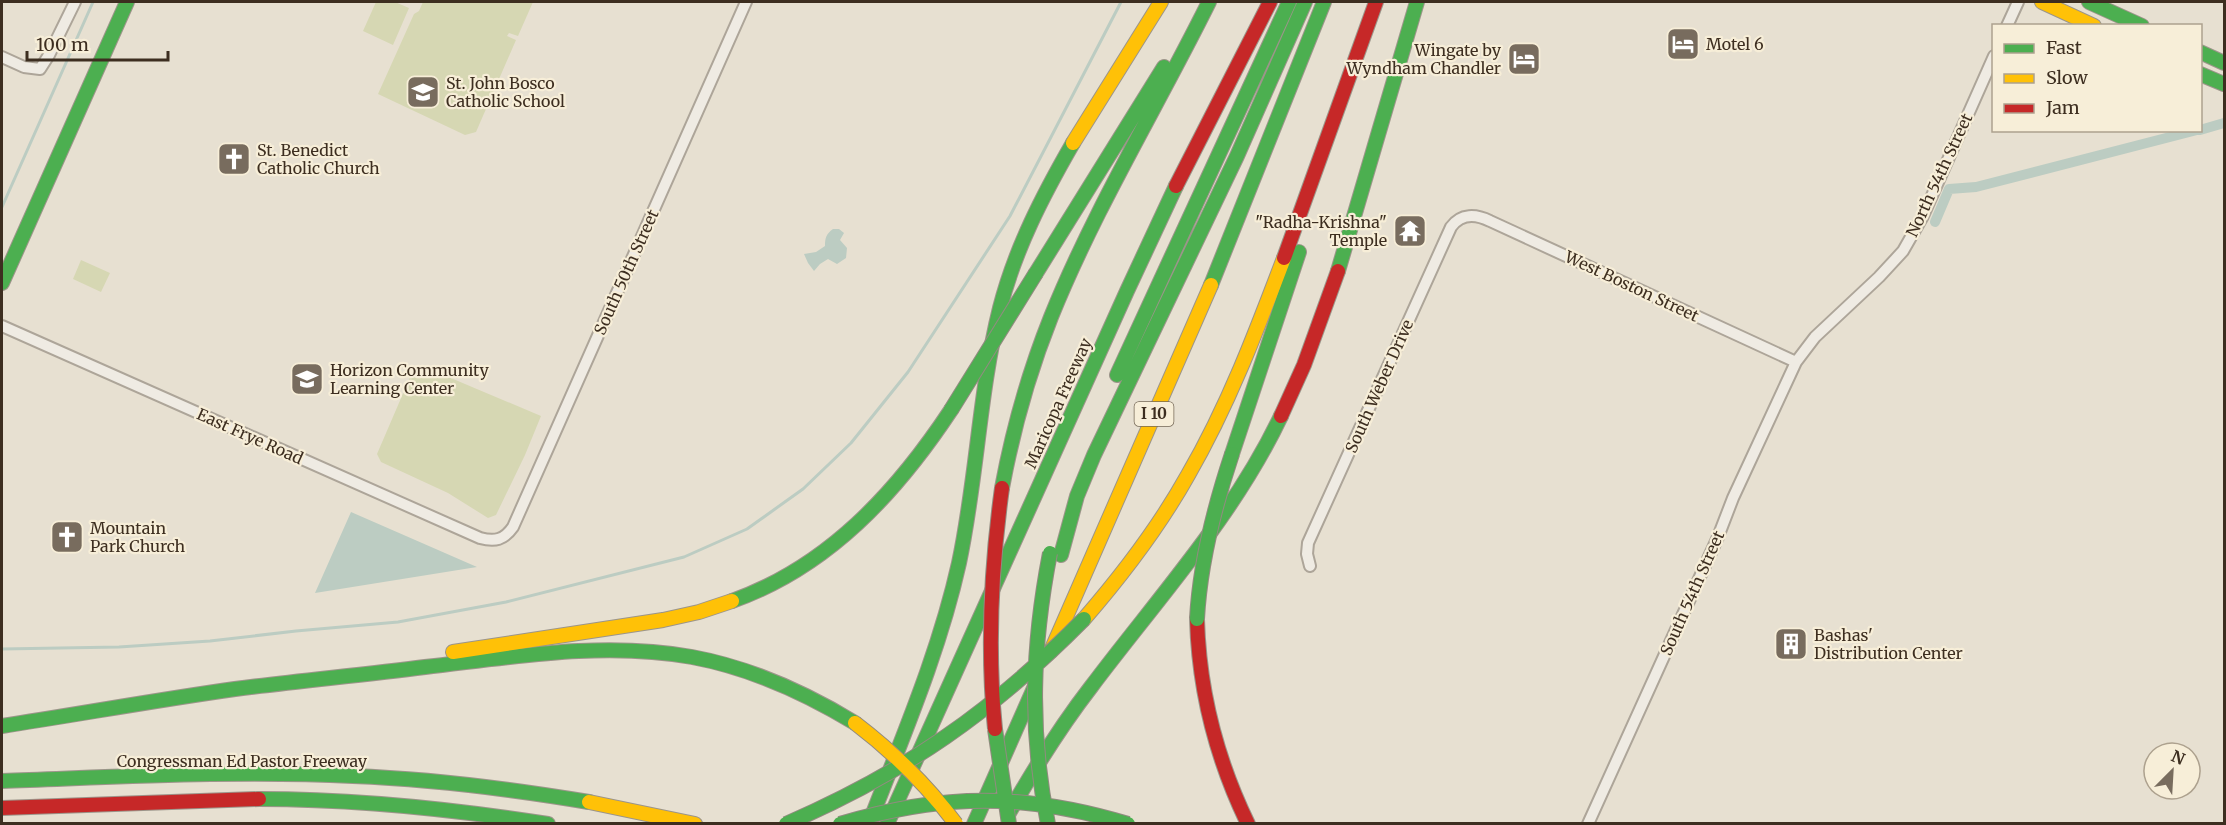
<svg xmlns="http://www.w3.org/2000/svg" width="2226" height="825" font-family="Merriweather,serif">
  <style>
    .green { fill: #d6d7b3 }
    .water { fill: #bcccc2 }
    .lines { fill: none; stroke-linecap: round; stroke-linejoin: round }
    .stream { stroke: #bcccc2; stroke-width: 3 }
    .canal { stroke: #bcccc2; stroke-width: 10 }
    .street-casing { stroke: #ada599; stroke-width: 14 }
    .fast-casing { stroke: #9c958a; stroke-width: 16 }
    .slow-casing { stroke: #9c958a; stroke-width: 16 }
    .jam-casing { stroke: #9c958a; stroke-width: 16 }
    .street { stroke: #efebe3; stroke-width: 10 }
    .fast { stroke: #4caf50; stroke-width: 14 }
    .slow { stroke: #ffc107; stroke-width: 14 }
    .jam { stroke: #c62828; stroke-width: 14 }
    .fast-bridge-casing { stroke: #928b80; stroke-width: 16; stroke-linecap: butt }
    .slow-bridge-casing { stroke: #928b80; stroke-width: 16; stroke-linecap: butt }
    .jam-bridge-casing { stroke: #928b80; stroke-width: 16; stroke-linecap: butt }
    .fast-bridge { stroke: #4caf50; stroke-width: 14 }
    .slow-bridge { stroke: #ffc107; stroke-width: 14 }
    .jam-bridge { stroke: #c62828; stroke-width: 14 }
    .labels { text-anchor: middle; stroke-width: 4.5; stroke-linejoin: round; paint-order: stroke }
    .shield { fill: #f7eed8; stroke: #756857; stroke-width: 1.5 }
    .shield-label { font-size: 15px; font-weight: bold; fill: #3d2e20 }
    .poi-label { font-size: 16px; fill: #3d2e20; stroke: #f7eed8; text-anchor: start }
    .street-label { font-size: 16px; fill: #3d2e20; stroke: #f7eed8 }
  </style>
  <rect width="100%" height="100%" fill="#e7e0d1"/>
  <path class="green" d="M376 2H395L409 8 393 45 363 31Z
    M423 2H533L518 36 509 33 507 36 516 40 476 132 465 135 378 94 414 14 419 11Z
    M81 260 110 273 101 292 73 279Z
    M420 365 541 416 525 455 496 515 488 518 448 493 381 462 377 454 414 368Z"/>
  <path class="water" d="M833 229H839L844 233 840 240 847 248 846 258 837 264 828 259 820 264 814 271 808 263 804 254 816 252 825 246C825 238 826 234 833 229Z
    M351 512 477 567 315 593Z"/>
  <g class="lines">
    <path class="stream" d="M2 207 93 2
      M2 649 119 647 210 641 296 631 398 622 506 602 684 557 747 529 803 489 851 443 908 372 1010 216 1121 2"/>
    <path class="canal" d="M2200 130 2224 123
      M1935 222 1949 189 1976 187 2197 130"/>
    <g class="street-casing">
      <path id="street" d="M2007 26 2018 2
        M2 57 24 67 40 69 49 55 75 2
        M2 326 480 538C495 542 504 540 513 527L746 2
        M1310 566 1307 554 1308 543 1451 227C1461 213 1476 214 1490 221L1796 362
        M1588 824 1718 537 1733 498 1796 362 1815 337 1879 277 1903 251 1923 216 1994 56"/>
    </g>
    <g class="fast-casing">
      <path id="fast" d="M2089 2 2142 26
        M2200 52 2224 63
        M2200 74 2224 84
        M1338 271 1417 2
        M1036 273 1164 67
        M2 283 127 2
        M1211 285 1324 2
        M1117 375 1289 2
        M1232 454 1299 252
        M1002 488C1013 429 1029 372 1051 317 1095 208 1157 107 1209 2
        M1061 555 1077 496 1094 455 1237 156 1305 2
        M732 601C828 567 896 493 951 410
        M2 726C80 714 157 700 235 689 298 681 362 675 425 667 513 657 603 641 692 657 751 668 804 692 855 723
        M2 781C119 777 237 770 353 776 433 779 511 789 589 802
        M259 799C356 799 452 809 548 824
        M1009 813C1034 769 1060 727 1091 687 1157 599 1233 517 1281 416
        M869 824C902 738 939 653 959 563 977 479 979 392 1000 308 1015 249 1043 195 1073 143
        M887 824 1127 291 1176 186
        M974 824 1035 686"/>
    </g>
    <g class="slow-casing">
      <path id="slow" d="M2042 2 2094 26
        M1073 143 1161 2
        M1084 619C1123 574 1159 527 1188 475 1228 406 1256 332 1284 258
        M1051 651 1211 285
        M453 652 663 620 699 612 732 601
        M589 802 695 824"/>
    </g>
    <g class="jam-casing">
      <path id="jam" d="M1176 186 1270 2
        M1284 258 1376 2
        M1281 416 1304 365 1338 271
        M1197 619C1199 692 1216 758 1248 824
        M2 808 259 799"/>
    </g>
    <use href="#street" class="street"/>
    <use href="#fast" class="fast"/>
    <use href="#slow" class="slow"/>
    <use href="#jam" class="jam"/>
    <g class="fast-bridge-casing">
      <path id="fast-bridge" d="M951 410 1036 273
        M1197 619C1200 562 1214 508 1232 454
        M995 729 1009 824
        M786 824C906 772 992 712 1084 619
        M840 824C943 793 1025 793 1128 824
        M1048 824C1029 731 1032 646 1050 553"/>
    </g>
    <g class="slow-bridge-casing">
      <path id="slow-bridge" d="M855 723C893 752 927 785 956 824"/>
    </g>
    <g class="jam-bridge-casing">
      <path id="jam-bridge" d="M995 729C987 648 991 568 1002 488"/>
    </g>
    <use href="#fast-bridge" class="fast-bridge"/>
    <use href="#slow-bridge" class="slow-bridge"/>
    <use href="#jam-bridge" class="jam-bridge"/>
  </g>
  <defs>
    <g id="hotel-square" transform="scale(1.725)"><rect x="-9" y="-9" width="18" height="18" rx="4" fill="#786c5e" stroke="#f7eed8"/><path d="M-6-4.5h1.5V1H6V5H4.5V3h-9V5H-6ZM-4 0a1.8 1.8 0 1 1 3.6 0ZM.5 0V-2.5h3Q6-2.5 6 0Z" fill="#fff"/></g>
    <g id="school-square" transform="scale(1.725)"><rect x="-9" y="-9" width="18" height="18" rx="4" fill="#786c5e" stroke="#f7eed8"/><path d="M0-5L7-2L0 1L-7-2ZM-4 1L0 2.5L4 1V4Q0 6-4 4Z" fill="#fff"/></g>
    <g id="church-square" transform="scale(1.725)"><rect x="-9" y="-9" width="18" height="18" rx="4" fill="#786c5e" stroke="#f7eed8"/><path d="M-1.2-6h2.4v3.5h3.3v2.4h-3.3V6h-2.4V-.1h-3.3v-2.4h3.3Z" fill="#fff"/></g>
    <g id="temple-square" transform="scale(1.725)"><rect x="-9" y="-9" width="18" height="18" rx="4" fill="#786c5e" stroke="#f7eed8"/><path d="M0-6L5-2H3V0L6.5 2.5H4V6H1.5V3h-3V6H-4V2.5H-6.5L-3 0V-2H-5Z" fill="#fff"/></g>
    <g id="building-square" transform="scale(1.725)"><rect x="-9" y="-9" width="18" height="18" rx="4" fill="#786c5e" stroke="#f7eed8"/><path d="M-4-6H4V6H1V3H-1V6H-4ZM-2.5-4.3h1.7v1.8h-1.7ZM.8-4.3h1.7v1.8H.8ZM-2.5-1h1.7V.8h-1.7ZM.8-1h1.7V.8H.8Z" fill="#fff"/></g>
  </defs>
  <g fill-rule="evenodd">
    <use href="#hotel-square" x="1683" y="44"/>
    <use href="#hotel-square" x="1524" y="59"/>
    <use href="#school-square" x="423" y="92"/>
    <use href="#church-square" x="234" y="159"/>
    <use href="#temple-square" x="1410" y="231"/>
    <use href="#school-square" x="307" y="379"/>
    <use href="#church-square" x="67" y="537"/>
    <use href="#building-square" x="1791" y="644"/>
  </g>
  <g class="labels">
    <rect class="shield" x="1134.5" y="402" width="39" height="24" rx="4.5"/>
    <g class="shield-label">
      <text x="1154" y="419">I 10</text>
    </g>
    <g class="poi-label">
      <text x="1706" y="50">Motel 6</text>
      <text x="1501" y="56" text-anchor="end">Wingate by<tspan x="1501" dy="18">Wyndham Chandler</tspan></text>
      <text x="446" y="89">St. John Bosco<tspan x="446" dy="18">Catholic School</tspan></text>
      <text x="257" y="156">St. Benedict<tspan x="257" dy="18">Catholic Church</tspan></text>
      <text x="1387" y="228" text-anchor="end">"Radha-Krishna"<tspan x="1387" dy="18">Temple</tspan></text>
      <text x="330" y="376">Horizon Community<tspan x="330" dy="18">Learning Center</tspan></text>
      <text x="90" y="534">Mountain<tspan x="90" dy="18">Park Church</tspan></text>
      <text x="1814" y="641">Bashas'<tspan x="1814" dy="18">Distribution Center</tspan></text>
    </g>
    <g class="street-label">
      <text transform="translate(1939 175) rotate(-65)" y="6">North 54th Street</text>
      <text transform="translate(626 272) rotate(-66)" y="6">South 50th Street</text>
      <text transform="translate(1632 286) rotate(25)" y="6">West Boston Street</text>
      <text transform="translate(1379 386) rotate(-66)" y="6">South Weber Drive</text>
      <text transform="translate(1058 403) rotate(-66)" y="6">Maricopa Freeway</text>
      <text transform="translate(250 436) rotate(24)" y="6">East Frye Road</text>
      <text transform="translate(1692 593) rotate(-66)" y="6">South 54th Street</text>
      <text x="242" y="767">Congressman Ed Pastor Freeway</text>
    </g>
  </g>
  <rect width="2226" height="825" fill="none" stroke="#3d2e20" stroke-width="6"/>
  <rect x="1992" y="24" width="210" height="108" fill="#f7eed8" stroke="#ada18e" stroke-width="1.5"/>
  <rect x="2004" y="44" width="30" height="9" fill="#4caf50" stroke="#ada18e" stroke-width="1.5"/>
  <text x="2046" y="54" font-size="18" fill="#3d2e20">Fast</text>
  <rect x="2004" y="74" width="30" height="9" fill="#ffc107" stroke="#ada18e" stroke-width="1.5"/>
  <text x="2046" y="84" font-size="18" fill="#3d2e20">Slow</text>
  <rect x="2004" y="104" width="30" height="9" fill="#c62828" stroke="#ada18e" stroke-width="1.5"/>
  <text x="2046" y="114" font-size="18" fill="#3d2e20">Jam</text>
  <g transform="translate(2172 771) rotate(24)"><circle r="28" fill="#f7eed8" stroke="#ada18e" stroke-width="1.5"/>
  <path d="M0-4.5L10 22L0 15L-10 22Z" fill="#786c5e"/>
  <text y="-9" font-size="16" font-weight="bold" text-anchor="middle" fill="#3d2e20">N</text>
  </g>
  <path d="M27 51v9h141v-9" fill="none" stroke="#3d2e20" stroke-width="3"/>
  <text x="36" y="51" font-size="18" fill="#3d2e20" stroke="#f7eed8" stroke-width="4.5" paint-order="stroke">100 m</text>
</svg>
